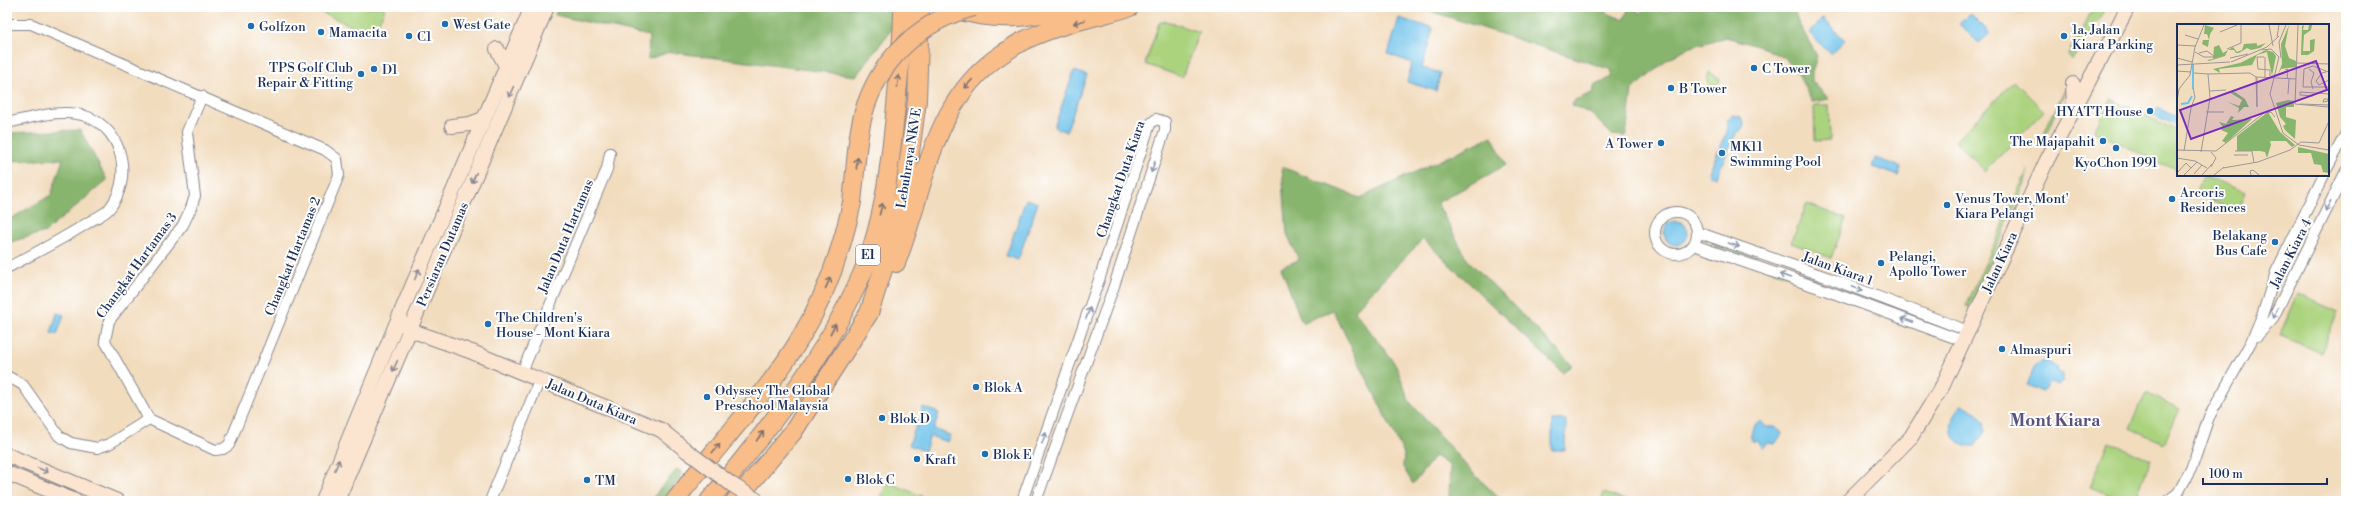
<svg xmlns="http://www.w3.org/2000/svg" width="2353" height="508" font-family="'Libre Bodoni',serif">
  <style>
    .green { fill: #abd37e; stroke: #63816e }
    .forest { fill: #88b56d; stroke: #527266 }
    .water { fill: #6ec2ea; stroke: #4478a4 }
    .lines { fill: none; stroke-linecap: round; stroke-linejoin: round }
    .street-casing { stroke: #86868e; stroke-width: 12 }
    .secondary-casing { stroke: #86868e; stroke-width: 16 }
    .highway-casing { stroke: #86868e; stroke-width: 20 }
    .street { stroke: #fff; stroke-width: 10 }
    .secondary { stroke: #fce5d0; stroke-width: 14 }
    .highway { stroke: #f8bd89; stroke-width: 18 }
    .secondary-bridge-casing { stroke: #86868e; stroke-width: 16; stroke-linecap: butt }
    .highway-bridge-casing { stroke: #86868e; stroke-width: 20; stroke-linecap: butt }
    .secondary-bridge { stroke: #fce5d0; stroke-width: 14 }
    .highway-bridge { stroke: #f8bd89; stroke-width: 18 }
    .oneway { stroke: #7e6f71 }
    .oneway2 { stroke: #8c8a97 }
    .oneway3 { stroke: #8d97ae }
    .poi-dot { fill: #1f6fb2; stroke: #fff; stroke-width: 1.5 }
    .labels { text-anchor: middle; stroke-width: 4; stroke-linejoin: round; paint-order: stroke }
    .shield { fill: #fff; stroke: #5f6d8e; stroke-width: 1 }
    .shield-label { font-size: 12px; font-weight: bold; fill: #1b2f5e }
    .poi-label { font-size: 13px; fill: #1b2f5e; stroke: #fff; text-anchor: start }
    .street-label { font-size: 13px; fill: #1b2f5e; stroke: #fff }
    .district-label { font-size: 17px; font-weight: bold; fill: #595283; stroke: #fff }
    .inset-river { fill: none; stroke: #6ec2ea; stroke-width: 2 }
    .inset-road { fill: none; stroke: #9c9798; stroke-width: 1 }
    .view { fill: #7b2cbf; fill-opacity: 0.15; stroke: #7b2cbf; stroke-width: 2 }
    .inset-edge { fill: none; stroke: #1b2f5e; stroke-width: 2 }
  </style>
  <rect width="100%" height="100%" fill="#fff"/>
  <filter id="ink" filterUnits="userSpaceOnUse"><feTurbulence type="fractalNoise" baseFrequency=".025" numOctaves="2"/><feDisplacementMap in="SourceGraphic" scale="8" xChannelSelector="R" yChannelSelector="G"/><feConvolveMatrix kernelMatrix="1 2 1 2 8 2 1 2 1" color-interpolation-filters="sRGB"/></filter>
  <filter id="wash" filterUnits="userSpaceOnUse"><feTurbulence type="fractalNoise" baseFrequency=".012" numOctaves="4" result="noise"/><feDisplacementMap in="SourceGraphic" scale="16" xChannelSelector="R" yChannelSelector="G"/><feGaussianBlur stdDeviation="0.9" result="paint"/><feColorMatrix in="noise" values="0 0 0 0 0 0 0 0 0 0 0 0 0 0 0 0 0 1.4 0 .05"/><feComposite in="paint" operator="in"/></filter>
  <g filter="url(#wash)">
    <rect width="100%" height="100%" fill="#f2dcbe"/>
    <path class="green" d="M309 7H381L385 9 372 35Z
      M2094 7H2103L2105 9 2096 23 2093 22 2092 24 2094 26 2072 60 2068 55Z
      M1166 21 1199 32 1182 77 1145 64 1159 23Z
      M1709 72 1720 79 1719 83 1713 86C1707 83 1707 78 1709 72Z
      M2014 81 2044 111 1985 171 1955 141Z
      M2066 87 2049 130 2044 133Z
      M2111 99 2178 131V171L2094 131Z
      M1814 105H1829L1830 140 1815 141Z
      M2028 169 2024 185 1970 307 1966 306Z
      M2204 175 2245 192 2236 212 2195 193Z
      M1807 204 1846 219 1831 258 1791 243Z
      M1717 243 1757 258 1755 264 1715 250Z
      M1766 261 1817 280 1815 285 1764 267Z
      M1844 290 1944 327 1943 331 1843 295Z
      M2298 294 2338 312 2321 353 2280 335Z
      M2146 393 2180 409 2164 443 2130 428Z
      M2109 442 2151 460 2134 501H2125L2090 487Z
      M887 482 922 496 920 501H880Z
      M1604 493 1627 501H1601Z"/>
    <path class="forest" d="M558 7H894L895 25 856 76 670 52 648 59 649 36 555 15Z
      M1418 7H1606L1607 13 1624 20 1629 7H1635L1640 14 1646 7 1656 8 1665 12 1668 10 1666 7H1793L1799 24 1817 56 1812 72V81L1829 99 1812 102 1798 74 1786 59 1764 48 1726 37 1687 48 1667 60 1632 90 1626 136 1612 135 1591 114 1572 105 1575 100 1592 93 1595 84 1601 83 1611 77 1612 70Z
      M80 130 107 180 45 232 7 243V221L51 195 63 159 7 161V133Z
      M1492 136 1506 165 1437 203 1467 259 1572 365 1563 373 1423 239 1354 310 1396 365 1409 401 1470 470 1502 501H1456L1449 498 1450 466 1435 456 1413 484 1403 467 1404 454 1333 310 1302 323 1281 267 1299 260 1287 234 1282 167 1360 198Z
      M677 469 683 473 663 501H650Z"/>
    <path class="water" d="M1970 13 1990 33 1979 43 1959 24Z
      M1399 18 1433 28 1422 68 1441 73 1436 91 1407 82 1412 63 1388 54Z
      M1823 18 1845 40 1831 54 1809 33Z
      M1074 71 1087 75 1066 132 1054 127Z
      M2158 108 2178 118V126L2154 115Z
      M1732 115 1741 117 1744 125 1741 130 1736 133 1716 177 1708 174 1728 129 1726 121Z
      M1875 158 1901 167 1898 176 1872 167Z
      M1026 199 1038 203 1018 260 1006 256Z
      M1664 233a12 12 0 1 1 24 0a12 12 0 1 1-24 0Z
      M57 313 64 315 57 335 51 333Z
      M2045 361 2057 367 2056 371 2063 374V381L2058 386 2050 383 2042 392 2027 385 2036 364Z
      M1961 405 1976 412 1984 421 1985 432 1975 446C1949 447 1945 421 1961 405Z
      M923 407 939 413 934 429 950 435 947 442 930 436 925 451 909 445Z
      M1552 420H1566L1565 450H1552Z
      M1761 421 1766 427H1774L1780 431 1782 434 1775 444 1768 443 1763 448 1758 441H1751L1750 438 1755 424Z"/>
  </g>
  <g filter="url(#ink)">
    <g class="lines">
      <g class="street-casing">
        <path id="street" d="M7 24H31L325 150 337 159 339 175 229 445 223 449 215 450 149 419 109 444 97 448 71 443 59 436 23 385 7 376
          M7 123C32 118 63 107 88 117 124 131 133 180 109 209 105 214 95 218 89 222 63 239 35 253 7 268
          M2328 167 2346 133
          M1655 233a21 21 0 1 1 42 0a21 21 0 1 1-42 0Z
          M1697 232 1829 278 1968 331
          M1694 245 1825 290 1963 341
          M2257 336 2272 320 2346 171
          M522 372 607 169 610 153
          M149 419 105 341 109 321 183 225 191 208 195 196 187 132 202 96
          M490 501 540 379
          M1022 501 1100 277 1150 124 1156 119 1165 122V130L1114 286 1036 501
          M2167 501 2178 493 2192 467 2209 417 2251 342 2262 316 2276 272 2324 175"/>
      </g>
      <g class="secondary-casing">
        <path id="secondary" d="M497 49 505 64 506 71
          M2073 84 2074 106
          M452 126 470 124 483 119
          M404 324 410 330 472 352 661 430 687 451
          M7 455 117 501
          M7 473 75 501
          M323 501 402 310 532 7
          M337 501 547 7
          M1848 501 1911 437 1943 385 2047 160 2128 7"/>
      </g>
      <g class="highway-casing">
        <path id="highway" d="M952 8C996 23 1029 18 1073 7
          M896 263C926 188 930 102 1002 54 1009 50 1016 44 1023 41 1056 25 1095 17 1130 7
          M675 501C716 446 766 396 801 337 826 295 842 250 852 202
          M709 501C767 431 825 358 862 274 885 221 890 163 896 106 899 73 903 40 903 7
          M735 501 793 432 869 313 890 248 905 189 917 101 920 7"/>
      </g>
      <use href="#street" class="street"/>
      <use href="#secondary" class="secondary"/>
      <use href="#highway" class="highway"/>
      <g class="secondary-bridge-casing">
        <path id="secondary-bridge" d="M687 451 731 484 758 501"/>
      </g>
      <g class="highway-bridge-casing">
        <path id="highway-bridge" d="M852 202C856 170 856 135 866 105 883 56 924 19 974 7"/>
      </g>
      <use href="#secondary-bridge" class="secondary-bridge"/>
      <use href="#highway-bridge" class="highway-bridge"/>
    </g>
    <defs><path id="oneway-shaft" d="M-6 0H5M1.5-3L5.5 0L1.5 3" fill="none" stroke-width="1.6" stroke-linecap="round" stroke-linejoin="round"/></defs>
    <g class="oneway">
      <use href="#oneway-shaft" transform="translate(1079 22) rotate(164)"/>
      <use href="#oneway-shaft" transform="translate(898 81) rotate(-84)"/>
      <use href="#oneway-shaft" transform="translate(968 84) rotate(134)"/>
      <use href="#oneway-shaft" transform="translate(857 163) rotate(-83)"/>
      <use href="#oneway-shaft" transform="translate(881 209) rotate(-74)"/>
      <use href="#oneway-shaft" transform="translate(828 283) rotate(-65)"/>
      <use href="#oneway-shaft" transform="translate(833 329) rotate(-60)"/>
      <use href="#oneway-shaft" transform="translate(760 436) rotate(-53)"/>
      <use href="#oneway-shaft" transform="translate(716 448) rotate(-51)"/>
    </g>
    <g class="oneway2">
      <use href="#oneway-shaft" transform="translate(511 92) rotate(114)"/>
      <use href="#oneway-shaft" transform="translate(474 178) rotate(113)"/>
      <use href="#oneway-shaft" transform="translate(417 274) rotate(-67)"/>
      <use href="#oneway-shaft" transform="translate(395 366) rotate(114)"/>
      <use href="#oneway-shaft" transform="translate(337 465) rotate(-68)"/>
      <use href="#oneway-shaft" transform="translate(43 470) rotate(23)"/>
    </g>
    <g class="oneway3">
      <use href="#oneway-shaft" transform="translate(1153 167) rotate(108)"/>
      <use href="#oneway-shaft" transform="translate(2328 206) rotate(117)"/>
      <use href="#oneway-shaft" transform="translate(1734 245) rotate(19)"/>
      <use href="#oneway-shaft" transform="translate(1785 276) rotate(-161)"/>
      <use href="#oneway-shaft" transform="translate(1857 289) rotate(21)"/>
      <use href="#oneway-shaft" transform="translate(1088 313) rotate(-71)"/>
      <use href="#oneway-shaft" transform="translate(2275 313) rotate(115)"/>
      <use href="#oneway-shaft" transform="translate(1907 320) rotate(-160)"/>
      <use href="#oneway-shaft" transform="translate(1044 438) rotate(-70)"/>
    </g>
  </g>
  <g class="poi-dot">
    <circle cx="445" cy="24" r="4"/>
    <circle cx="251" cy="26" r="4"/>
    <circle cx="321" cy="32" r="4"/>
    <circle cx="409" cy="36" r="4"/>
    <circle cx="2064" cy="36" r="4"/>
    <circle cx="1754" cy="68" r="4"/>
    <circle cx="374" cy="69" r="4"/>
    <circle cx="361" cy="74" r="4"/>
    <circle cx="1671" cy="88" r="4"/>
    <circle cx="2150" cy="111" r="4"/>
    <circle cx="2103" cy="141" r="4"/>
    <circle cx="1661" cy="143" r="4"/>
    <circle cx="2116" cy="148" r="4"/>
    <circle cx="1722" cy="153" r="4"/>
    <circle cx="2172" cy="199" r="4"/>
    <circle cx="1947" cy="205" r="4"/>
    <circle cx="2275" cy="242" r="4"/>
    <circle cx="1881" cy="263" r="4"/>
    <circle cx="488" cy="324" r="4"/>
    <circle cx="2002" cy="349" r="4"/>
    <circle cx="976" cy="387" r="4"/>
    <circle cx="707" cy="397" r="4"/>
    <circle cx="882" cy="418" r="4"/>
    <circle cx="985" cy="454" r="4"/>
    <circle cx="917" cy="459" r="4"/>
    <circle cx="848" cy="479" r="4"/>
    <circle cx="587" cy="480" r="4"/>
  </g>
  <g class="labels">
    <rect class="shield" x="856" y="245" width="24" height="20" rx="3"/>
    <g class="shield-label">
      <text x="868" y="259">E1</text>
    </g>
    <g class="poi-label">
      <text x="453" y="29">West Gate</text>
      <text x="259" y="31">Golfzon</text>
      <text x="2072" y="34">1a, Jalan<tspan x="2072" dy="15">Kiara Parking</tspan></text>
      <text x="329" y="37">Mamacita</text>
      <text x="417" y="41">C1</text>
      <text x="353" y="72" text-anchor="end">TPS Golf Club<tspan x="353" dy="15">Repair &amp; Fitting</tspan></text>
      <text x="1762" y="73">C Tower</text>
      <text x="382" y="74">D1</text>
      <text x="1679" y="93">B Tower</text>
      <text x="2142" y="116" text-anchor="end">HYATT House</text>
      <text x="2095" y="146" text-anchor="end">The Majapahit</text>
      <text x="1653" y="148" text-anchor="end">A Tower</text>
      <text x="1730" y="151">MK11<tspan x="1730" dy="15">Swimming Pool</tspan></text>
      <text x="2116" y="167" text-anchor="middle">KyoChon 1991</text>
      <text x="2180" y="197">Arcoris<tspan x="2180" dy="15">Residences</tspan></text>
      <text x="1955" y="203">Venus Tower, Mont'<tspan x="1955" dy="15">Kiara Pelangi</tspan></text>
      <text x="2267" y="240" text-anchor="end">Belakang<tspan x="2267" dy="15">Bus Cafe</tspan></text>
      <text x="1889" y="261">Pelangi,<tspan x="1889" dy="15">Apollo Tower</tspan></text>
      <text x="496" y="322">The Children's<tspan x="496" dy="15">House - Mont Kiara</tspan></text>
      <text x="2010" y="354">Almaspuri</text>
      <text x="984" y="392">Blok A</text>
      <text x="715" y="395">Odyssey The Global<tspan x="715" dy="15">Preschool Malaysia</tspan></text>
      <text x="890" y="423">Blok D</text>
      <text x="993" y="459">Blok E</text>
      <text x="925" y="464">Kraft</text>
      <text x="856" y="484">Blok C</text>
      <text x="595" y="485">TM</text>
    </g>
    <g class="street-label">
      <text transform="translate(908 158) rotate(-81)" y="5">Lebuhraya NKVE</text>
      <text transform="translate(1120 179) rotate(-71)" y="5">Changkat Duta Kiara</text>
      <text transform="translate(565 236) rotate(-67)" y="5">Jalan Duta Hartamas</text>
      <text transform="translate(2290 253) rotate(-63)" y="5">Jalan Kiara 4</text>
      <text transform="translate(442 254) rotate(-67)" y="5">Persiaran Dutamas</text>
      <text transform="translate(292 256) rotate(-68)" y="5">Changkat Hartamas 2</text>
      <text transform="translate(1999 262) rotate(-65)" y="5">Jalan Kiara</text>
      <text transform="translate(136 265) rotate(-54)" y="5">Changkat Hartamas 3</text>
      <text transform="translate(1838 268) rotate(20)" y="5">Jalan Kiara 1</text>
      <text transform="translate(592 401) rotate(23)" y="5">Jalan Duta Kiara</text>
    </g>
    <g class="district-label">
      <text x="2055" y="426">Mont Kiara</text>
    </g>
  </g>
  <g transform="translate(2177 24)">
    <rect width="152" height="152" fill="#f2dcbe"/>
    <path d="M28 1 37 4 33 10 31 23 25 20 26 16H32L30 10H27ZM112 1 108 22 112 34 119 37V43L104 45 100 53 105 40 104 20ZM127 1 126 6H131L132 1H135L134 6 127 11 126 27H133V16L138 15 137 27 131 31H124L125 2ZM80 11V22L89 19 83 24 74 26 70 24 62 29H59L57 26H51L48 32 32 37 30 36 36 35 37 23 42 21 46 29 56 23 60 28 65 26 67 20 80 19ZM89 26 96 28 99 32 95 52 90 28 80 31 75 41 42 45 43 49 36 45 63 39ZM52 68H58L68 75 72 83H67L61 89 62 84 51 78 62 82 65 76ZM111 76 117 77V83H109V93L119 96 118 115 108 106 106 102 109 100 103 93 99 79ZM91 88 103 108 118 121 115 123 109 117H93L94 121 90 134 88 128 83 127H60V112ZM54 92 57 93 55 96 75 95 49 119 45 117 51 109 44 106 46 103 42 98 49 100ZM121 123 152 130V149L146 148 144 141 137 140 134 129H121Z" fill="#88b56d"/>
    <path class="inset-river" d="M16 65V40M4 80 11 79 15 72"/>
    <path class="inset-road" d="M92 1 96 22M121 1 118 80 152 83M43 8 60 1M8 11 21 15M100 13 102 1M0 21 19 22M50 25 64 19V1M85 26 94 25 102 33 93 70 106 109 122 121 152 126M18 28 27 33H38L30 27 22 29M87 33H80L81 45 93 46V52M88 33V53M0 34 15 38M53 34 71 30M104 34 102 18 109 1M54 38 90 23 102 12M120 39 152 40M0 41 53 38M132 45 137 49 134 58 136 65M108 46 111 45 110 55M0 47 14 48M149 47 136 42 127 45 126 63H152M152 47 145 49 139 57 142 61 152 56M17 49 31 50M79 53 80 83V53M33 67 49 66M111 70 112 55M136 72 123 71V68L152 70M147 75H151V77L146 78ZM0 77 2 65 13 51 18 23 27 1M123 80 152 81M29 88H47M0 126 39 127 87 89 94 88 98 93M7 127 14 84 18 73 16 64M58 127H75L77 139M24 128 33 74 31 50 73 49 79 53 119 55M34 128 39 134 34 143M57 131H71M0 134 18 137 30 144M46 144 81 138 113 126 124 118 142 119 152 97M0 149 9 139 14 144M17 150 25 141M7 151 20 138M25 151 35 140M37 151 47 143M74 151 73 147 76 146 82 151"/>
    <path class="view" d="M139 37 150 66 14 115 3 86Z"/>
    <rect width="152" height="152" class="inset-edge"/>
  </g>
  <rect width="2353" height="508" fill="none" stroke="#fff" stroke-width="24"/>
  <path d="M2203 478v6h124v-6" fill="none" stroke="#1b2f5e" stroke-width="2"/>
  <text x="2209" y="478" font-size="12" fill="#1b2f5e" stroke="#ffffff" stroke-width="3" paint-order="stroke">100 m</text>
</svg>
